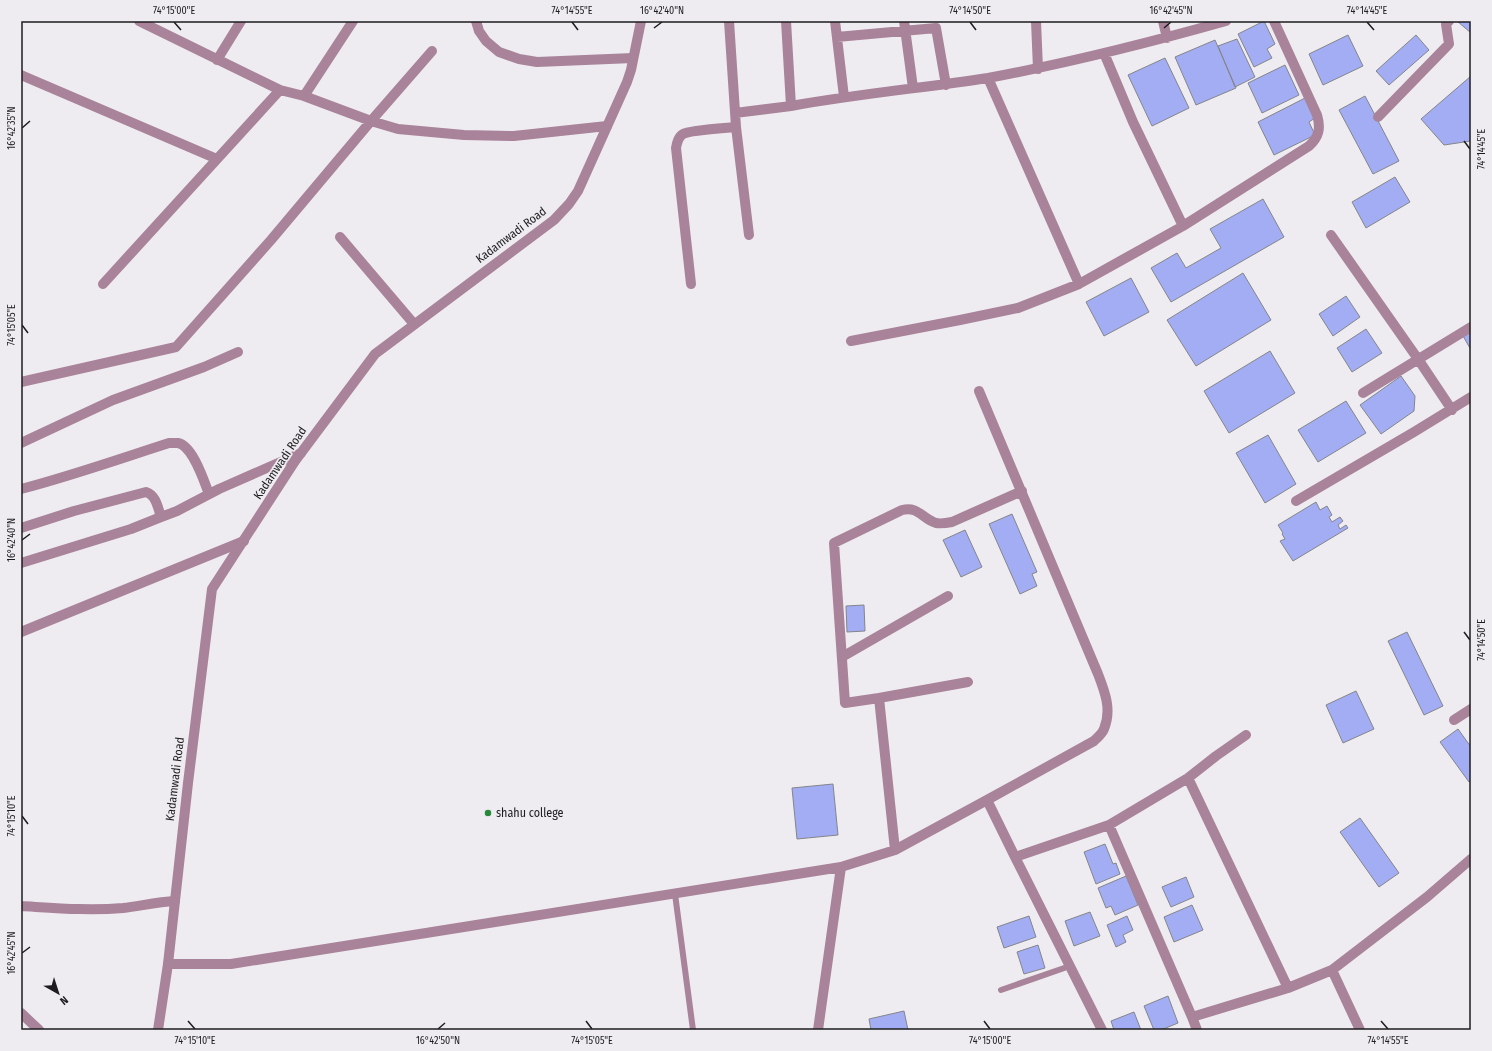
<svg xmlns="http://www.w3.org/2000/svg" width="1492" height="1051" font-family="'Fira Sans Condensed',sans-serif">
  <style>
    .building { fill: #a3adf3; stroke: #84858a }
    .lines { fill: none; stroke-linecap: round; stroke-linejoin: round }
    .service { stroke: #a9839a; stroke-width: 6 }
    .minor { stroke: #a9839a; stroke-width: 10 }
    .tertiary { stroke: #a9839a; stroke-width: 10 }
    .ticks { fill: none; stroke: #1d1c1e; stroke-width: 1.5 }
    .poi-dot { fill: #27883b; stroke: #eeecf1; stroke-width: 1.5 }
    .labels { text-anchor: middle; stroke-width: 3.5; stroke-linejoin: round; paint-order: stroke }
    .street-label { font-size: 12px; fill: #1d1c1e; stroke: #eeecf1 }
    .poi-label { font-size: 12px; fill: #1d1c1e; stroke: #eeecf1; text-anchor: start }
    .neatline { fill: none; stroke: #1d1c1e; stroke-width: 1.5 }
    .ticks-label { font-size: 10px; text-anchor: middle; fill: #1d1c1e }
  </style>
  <rect width="100%" height="100%" fill="#eeecf1"/>
  <path class="building" d="M1264 21 1275 44 1267 49 1272 58 1254 67 1238 34Z
    M1457 21H1471V33Z
    M1348 35 1363 66 1323 85 1309 54Z
    M1416 35 1429 50 1389 85 1376 71Z
    M1237 39 1255 77 1235 87 1218 46Z
    M1215 40 1236 88 1196 105 1175 57Z
    M1165 58 1189 108 1152 126 1128 75Z
    M1285 65 1299 95 1262 113 1248 83Z
    M1471 76V141L1444 145 1421 119Z
    M1365 96 1399 161 1373 174 1339 110Z
    M1305 98 1315 118 1309 122 1315 135 1274 155 1258 122Z
    M1395 177 1410 202 1366 228 1352 202Z
    M1263 199 1284 237 1171 302 1151 268 1177 253 1186 268 1221 248 1210 229Z
    M1243 273 1271 320 1196 366 1167 320Z
    M1131 278 1149 312 1104 336 1086 302Z
    M1346 296 1360 317 1333 336 1319 314Z
    M1366 329 1382 353 1352 372 1337 348Z
    M1471 331V350L1463 336Z
    M1270 351 1295 393 1229 433 1204 391Z
    M1401 376 1415 396 1414 411 1381 434 1360 405Z
    M1346 401 1366 433 1318 462 1298 430Z
    M1268 435 1296 484 1265 503 1236 453Z
    M1316 502 1320 510 1327 506 1332 515 1329 517 1332 522 1340 517 1343 521 1338 525 1340 529 1346 525 1348 528 1293 561 1280 541 1285 539 1282 534 1283 533 1278 525Z
    M1012 514 1037 572 1032 574 1037 586 1020 594 989 524Z
    M965 530 982 567 961 577 943 540Z
    M864 605 865 631 847 632 846 606Z
    M1407 632 1443 706 1424 715 1388 641Z
    M1356 691 1374 729 1343 743 1326 705Z
    M1458 729 1471 747V780L1469 782 1440 742Z
    M833 784 838 835 797 839 792 788Z
    M1360 818 1399 873 1379 887 1340 832Z
    M1105 844 1113 864 1116 863 1120 874 1096 884 1084 852Z
    M1126 876 1138 905 1115 915 1111 906 1106 908 1098 888Z
    M1186 877 1194 897 1171 907 1162 887Z
    M1192 905 1203 930 1174 942 1164 917Z
    M1090 912 1100 936 1074 946 1065 921Z
    M1029 916 1036 937 1004 948 997 927Z
    M1127 916 1133 930 1123 935 1126 942 1116 947 1107 925Z
    M1038 945 1045 968 1024 974 1017 952Z
    M1168 996 1178 1023 1161 1030H1154L1144 1006Z
    M904 1011 908 1030H871L869 1019Z
    M1134 1012 1141 1030H1114L1111 1021Z"/>
  <g class="lines">
    <path class="service" d="M675 894 693 1030
      M1001 990 1070 966"/>
    <path class="minor" d="M139 21 280 90 304 96 371 121 398 129 464 135 514 136 607 126
      M476 21 479 31 486 41 499 52 519 59 537 62 633 58
      M729 21 736 127 749 235
      M786 21 791 106C857 94 923 88 988 78
      M835 21 844 97
      M904 21 913 88
      M1036 21 1038 69
      M1163 21 1167 38
      M1226 21C1148 43 1068 63 988 78L1079 284 1183 226 1309 146C1319 137 1321 128 1317 115L1274 21
      M837 37 936 28 946 85
      M1104 53 1133 122 1183 226
      M217 60 241 21
      M21 75 217 159
      M304 96 353 21
      M735 113 791 106
      M1378 117 1449 44 1446 24 1449 21
      M1331 235 1418 359 1452 410
      M340 237 414 324
      M103 284 280 90
      M691 284 676 148C677 143 678 137 683 134 690 130 726 128 736 127
      M851 341 960 320 1018 308 1079 284
      M21 382 176 347 271 240 371 121 432 51
      M979 391 1098 674C1105 692 1112 710 1104 729 1102 734 1097 738 1094 741L987 800
      M1363 393 1471 327
      M21 443 113 400 204 367 238 352
      M21 489C71 476 119 459 169 443 171 443 175 443 178 443 193 446 204 481 209 494
      M1296 501 1414 432 1471 397
      M21 528 74 511 146 492C156 495 158 508 161 517
      M21 563 131 529 161 517 177 511 219 489 301 453
      M21 632 244 541
      M842 657 948 596
      M879 698 968 682
      M1454 720 1471 709
      M1188 778 1288 988
      M1109 825 1192 1017 1288 988 1332 970 1427 897 1471 859
      M895 850 879 698 845 703 834 543 902 510C919 506 922 519 936 523 941 524 947 523 952 522L1022 491
      M841 867 895 850 987 800 1015 857
      M21 906C55 908 89 911 123 908 140 906 157 902 175 901
      M168 964H231L841 867 818 1030
      M1332 970 1360 1030
      M1192 1017 1197 1030
      M1102 1030 1015 857 1109 825 1188 778 1216 756 1246 735"/>
    <path class="tertiary" d="M21 1013 39 1030
      M158 1030 168 964 188 783 212 589 295 461 375 354 554 220 569 204 578 191 627 82 631 70 641 21"/>
  </g>
  <path class="ticks" d="M174 22 181 30M572 22 578 30M970 22 976 30M1367 22 1374 30M654 28 662 22M1164 28 1171 22M22 128 30 121M1464 141 1470 149M22 325 28 333M22 540 30 534M1464 632 1470 640M22 816 28 824M22 953 30 947M188 1021 195 1029M586 1021 592 1029M984 1021 990 1029M1381 1021 1388 1029M438 1029 445 1023"/>
  <circle class="poi-dot" cx="488" cy="813" r="4"/>
  <g class="labels">
    <g class="street-label">
      <text transform="translate(511 235) rotate(-37)" y="4">Kadamwadi Road</text>
      <text transform="translate(280 463) rotate(-56)" y="4">Kadamwadi Road</text>
      <text transform="translate(175 779) rotate(-83)" y="4">Kadamwadi Road</text>
    </g>
    <g class="poi-label">
      <text x="496" y="817">shahu college</text>
    </g>
  </g>
  <rect width="1492" height="1051" fill="none" stroke="#eeecf1" stroke-width="44"/>
  <g transform="translate(58 993) rotate(141)" stroke="#eeecf1" stroke-width="3" paint-order="stroke">
  <path d="M0-3L7 15L0 10L-7 15Z" fill="#1d1c1e"/>
  <text y="-6" font-size="11" font-weight="bold" text-anchor="middle" fill="#1d1c1e">N</text>
  </g>
  <rect x="22" y="22" width="1448" height="1007" class="neatline"/>
  <g class="ticks-label">
    <text x="174" y="14">74°15'00"E</text>
    <text x="572" y="14">74°14'55"E</text>
    <text x="662" y="14">16°42'40"N</text>
    <text x="970" y="14">74°14'50"E</text>
    <text x="1171" y="14">16°42'45"N</text>
    <text x="1367" y="14">74°14'45"E</text>
    <text transform="translate(11 128) rotate(-90)" y="4">16°42'35"N</text>
    <text transform="translate(1481 149) rotate(-90)" y="4">74°14'45"E</text>
    <text transform="translate(11 325) rotate(-90)" y="4">74°15'05"E</text>
    <text transform="translate(11 540) rotate(-90)" y="4">16°42'40"N</text>
    <text transform="translate(1481 640) rotate(-90)" y="4">74°14'50"E</text>
    <text transform="translate(11 816) rotate(-90)" y="4">74°15'10"E</text>
    <text transform="translate(11 953) rotate(-90)" y="4">16°42'45"N</text>
    <text x="195" y="1044">74°15'10"E</text>
    <text x="438" y="1044">16°42'50"N</text>
    <text x="592" y="1044">74°15'05"E</text>
    <text x="990" y="1044">74°15'00"E</text>
    <text x="1388" y="1044">74°14'55"E</text>
  </g>
</svg>
